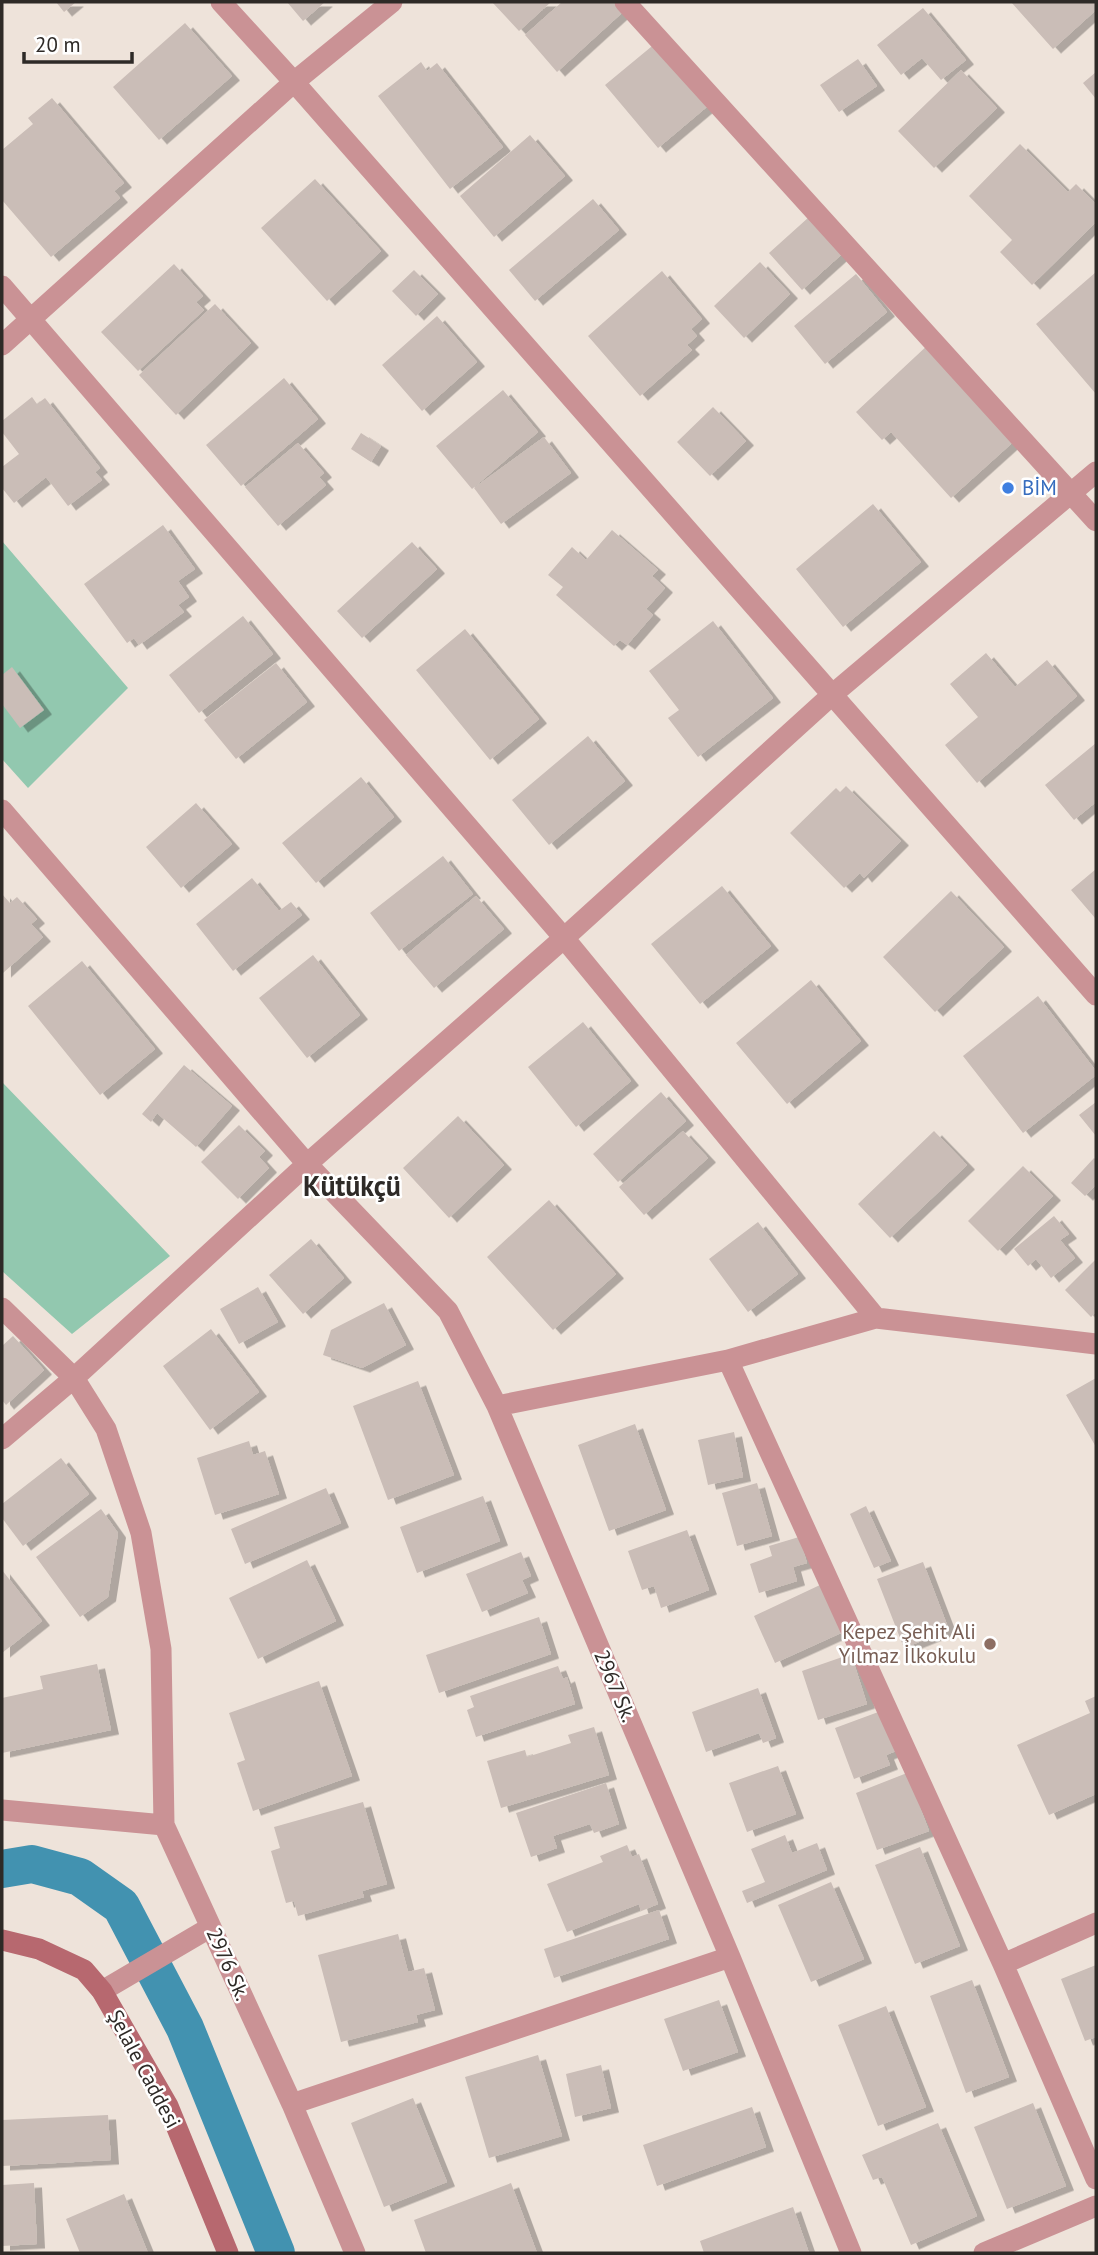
<svg xmlns="http://www.w3.org/2000/svg" width="1098" height="2255" font-family="'PT Sans',sans-serif">
  <style>
    .green { fill: #92c8af }
    .lines { fill: none; stroke-linecap: round; stroke-linejoin: round }
    .canal { stroke: #4292b0; stroke-width: 38 }
    .building { fill: #cabdb7; filter: url(#shadow) }
    .street { stroke: #ca9295; stroke-width: 21 }
    .secondary { stroke: #b7686f; stroke-width: 21 }
    .shop-dot { fill: #3f7fe0; stroke: #fff; stroke-width: 2.5 }
    .education-dot { fill: #8d6e63; stroke: #fff; stroke-width: 2.5 }
    .labels { text-anchor: middle; stroke-width: 5; stroke-linejoin: round; paint-order: stroke }
    .shop-label { font-size: 21px; fill: #366cbe; stroke: #fff; text-anchor: start }
    .education-label { font-size: 21px; fill: #785e54; stroke: #fff; text-anchor: end }
    .street-label { font-size: 21px; fill: #2e2a27; stroke: #fff }
    .district-label { font-size: 28px; font-weight: bold; fill: #2e2a27; stroke: #fff }
  </style>
  <defs>
    <filter id="shadow"><feDropShadow dx="8" dy="4.5" stdDeviation="0" flood-color="#0004"/></filter>
  </defs>
  <rect width="100%" height="100%" fill="#eee3da"/>
  <path class="green" d="M2 541 128 688 28 788 2 759Z
    M2 1082 170 1256 72 1334 2 1271Z"/>
  <g class="lines">
    <path class="canal" d="M2 1869 32 1864 80 1877 121 1906 185 2028 276 2253"/>
  </g>
  <path class="building" d="M56 2H76L64 12Z
    M287 2H325L303 21Z
    M492 2H551L519 31Z
    M562 2H616L624 11 557 72 525 35Z
    M1011 2H1096V10L1053 49Z
    M923 8 966 60 941 80 922 58 901 75 877 45Z
    M185 23 232 76 159 140 113 87Z
    M657 42 709 105 658 148 605 85Z
    M858 59 877 86 839 112 820 85Z
    M421 62 427 71 437 63 503 147 450 189 378 96Z
    M961 70 997 108 934 168 898 131Z
    M1096 72V99L1083 83Z
    M52 98 124 183 114 191 120 198 51 257 2 200V150L33 124 28 118Z
    M530 135 565 176 494 237 460 196Z
    M1020 144 1068 192 1076 184 1096 204V222L1032 285 1000 252 1012 240 969 196Z
    M315 179 381 251 327 301 261 228Z
    M593 199 619 230 535 301 509 270Z
    M809 217 842 254 802 290 769 253Z
    M760 262 790 294 744 338 714 306Z
    M174 264 203 296 196 302 204 310 138 371 101 332Z
    M414 270 438 294 416 316 392 291Z
    M662 271 702 319 691 329 697 336 687 345 692 350 640 396 588 336Z
    M1096 272V394L1036 324Z
    M856 274 887 312 825 364 794 326Z
    M215 304 251 343 176 415 139 375Z
    M437 316 477 362 422 411 382 365Z
    M930 343 1012 443 951 498 891 432 882 440 856 412Z
    M284 378 318 419 241 486 206 445Z
    M503 390 538 432 472 489 436 446Z
    M32 397 37 404 45 398 100 468 95 472 102 480 68 506 46 477 14 503 2 488V467L19 454 2 432V421Z
    M713 407 746 441 710 476 677 442Z
    M361 433 381 446 371 462 351 449Z
    M544 437 571 473 501 524 474 488Z
    M298 443 324 473 319 477 326 485 278 526 245 487Z
    M873 504 921 562 843 627 796 569Z
    M163 525 195 569 178 581 189 597 178 605 184 612 139 645 134 638 127 643 84 584Z
    M612 530 658 570 652 576 665 588 646 609 653 615 627 645 620 640 614 646 556 595 563 587 548 575 572 547 586 560Z
    M412 542 437 569 362 638 337 611Z
    M243 616 273 654 199 713 169 675Z
    M713 621 773 698 698 757 668 718 679 710 649 671Z
    M465 629 539 719 490 760 416 670Z
    M986 653 1015 687 1047 660 1077 696 977 783 945 745 978 717 950 684Z
    M276 663 307 702 236 759 204 720Z
    M12 667 44 710 20 728 2 704V675Z
    M588 736 625 781 549 845 512 800Z
    M1096 743V802L1074 820 1045 785Z
    M361 777 394 817 316 883 282 843Z
    M846 786 901 841 864 878 860 873 844 888 790 833 836 788 840 792Z
    M196 803 232 844 181 888 146 847Z
    M443 856 473 894 399 951 370 913Z
    M1096 869V917L1095 918 1071 890Z
    M252 878 279 911 291 902 302 915 233 971 196 924Z
    M722 886 771 946 700 1004 651 944Z
    M951 891 1004 947 935 1012 883 957Z
    M2 894 10 903 17 897 37 919 31 924 43 937 3 973Z
    M476 896 504 929 434 988 406 955Z
    M313 955 360 1015 307 1058 259 998Z
    M82 961 155 1049 100 1095 28 1006Z
    M811 980 861 1041 787 1104 736 1043Z
    M1038 996 1096 1071V1075L1023 1133 963 1056Z
    M583 1022 631 1081 576 1127 528 1067Z
    M184 1065 232 1106 196 1147 157 1113 151 1122 142 1114Z
    M661 1092 686 1121 618 1182 593 1154Z
    M1096 1102V1136L1079 1115Z
    M458 1116 504 1165 449 1218 403 1168Z
    M239 1125 265 1151 259 1157 269 1168 238 1199 201 1162Z
    M683 1131 708 1158 644 1215 619 1187Z
    M934 1131 967 1165 890 1238 858 1204Z
    M1094 1158 1096 1160V1185L1085 1196 1071 1183Z
    M1023 1166 1053 1196 998 1251 968 1221Z
    M549 1200 616 1274 553 1330 487 1257Z
    M1054 1216 1069 1234 1060 1240 1075 1258 1051 1278 1036 1259 1028 1266 1014 1249Z
    M758 1222 798 1274 748 1312 709 1259Z
    M311 1239 344 1278 303 1314 269 1275Z
    M1096 1259V1312L1091 1317 1065 1290Z
    M258 1287 278 1322 239 1344 220 1309Z
    M384 1303 406 1345 362 1368 323 1355 331 1330Z
    M211 1329 259 1392 210 1430 163 1366Z
    M13 1336 44 1370 6 1405 2 1400V1346Z
    M1096 1378V1447L1066 1395Z
    M418 1381 454 1475 388 1500 353 1406Z
    M635 1424 666 1510 609 1531 578 1445Z
    M734 1432 743 1477 708 1485 698 1440Z
    M249 1441 253 1455 265 1451 279 1494 215 1515 197 1458Z
    M61 1458 89 1494 23 1546 2 1518V1504Z
    M757 1483 772 1536 737 1546 722 1493Z
    M326 1488 341 1523 245 1564 231 1529Z
    M483 1496 500 1541 417 1573 400 1527Z
    M866 1506 891 1561 874 1568 850 1514Z
    M101 1509 118 1533 108 1597 80 1617 36 1557Z
    M687 1530 709 1590 661 1608 654 1586 642 1590 628 1551Z
    M799 1537 807 1563 793 1567 797 1581 759 1593 750 1564 772 1556 769 1546Z
    M521 1552 531 1576 522 1580 528 1593 482 1612 466 1574Z
    M307 1560 336 1621 258 1659 229 1598Z
    M923 1562 949 1630 904 1648 877 1579Z
    M2 1570 42 1621 2 1653Z
    M820 1585 841 1633 775 1663 754 1616Z
    M539 1617 551 1654 439 1693 426 1655Z
    M851 1654 867 1704 818 1720 802 1671Z
    M97 1664 111 1730 2 1753V1698L43 1689 40 1676Z
    M558 1666 563 1679 567 1677 575 1704 476 1737 467 1710 474 1707 470 1696Z
    M319 1681 352 1776 253 1811 237 1763 245 1760 229 1713Z
    M758 1688 776 1738 763 1743 759 1733 706 1752 692 1712Z
    M1096 1696V1794L1049 1815 1017 1745 1090 1713 1085 1701Z
    M881 1711 896 1751 886 1755 890 1765 854 1779 835 1728Z
    M594 1727 609 1775 501 1808 487 1761 525 1750 527 1757 571 1743 568 1735Z
    M778 1766 796 1814 747 1832 729 1783Z
    M907 1773 929 1831 877 1850 856 1793Z
    M606 1783 619 1824 594 1833 590 1824 553 1836 557 1848 531 1857 516 1813Z
    M363 1802 387 1884 362 1891 364 1897 298 1916 294 1901 286 1903 271 1851 280 1848 274 1827Z
    M785 1835 792 1853 817 1843 827 1870 747 1903 742 1891 765 1882 751 1849Z
    M627 1845 632 1857 639 1854 658 1904 641 1911 639 1904 567 1932 547 1884 603 1862 600 1856Z
    M920 1847 960 1946 915 1964 875 1865Z
    M831 1882 864 1959 811 1982 778 1905Z
    M659 1910 669 1939 554 1978 544 1949Z
    M398 1934 408 1972 424 1968 435 2010 416 2015 418 2022 341 2042 318 1955Z
    M1096 1965V2037L1085 2041 1061 1979Z
    M972 1980 1009 2077 966 2093 930 1996Z
    M719 2000 738 2052 683 2071 664 2019Z
    M886 2006 926 2107 878 2126 838 2025Z
    M538 2055 562 2136 489 2158 465 2077Z
    M601 2065 611 2108 575 2117 566 2074Z
    M413 2098 447 2182 384 2207 351 2123Z
    M1033 2103 1066 2186 1007 2209 974 2127Z
    M752 2107 766 2147 657 2186 643 2145Z
    M108 2115 111 2160 2 2166V2120Z
    M938 2123 977 2216 911 2245 882 2177 873 2180 862 2155Z
    M34 2183 37 2244 2 2246V2185Z
    M511 2183 537 2253H426L414 2220Z
    M124 2194 148 2253H80L66 2219Z
    M793 2207 809 2253H704L700 2241Z"/>
  <g class="lines">
    <path class="street" d="M221 2 294 82 1096 995
      M625 2 1096 521
      M2 286 564 938 876 1318
      M2 345 294 82 392 2
      M2 810 307 1164 448 1311 497 1406 730 1957 851 2253
      M2 1308 74 1378 106 1429 141 1533 161 1649 164 1825
      M728 1360 1003 1964 1096 2179
      M497 1406 728 1360 876 1318 1096 1344
      M2 1439 74 1378 307 1164 564 938 833 694 1096 472
      M2 1810 164 1825 292 2104 355 2253
      M1003 1964 1096 1923
      M102 1991 211 1927
      M292 2104 730 1957
      M984 2253 1096 2206"/>
    <path class="secondary" d="M2 1940 39 1949 84 1970 102 1991 168 2106 228 2253"/>
  </g>
  <circle class="shop-dot" cx="1008" cy="488" r="7"/>
  <circle class="education-dot" cx="990" cy="1644" r="7"/>
  <g class="labels">
    <g class="shop-label">
      <text x="1022" y="495">BİM</text>
    </g>
    <g class="education-label">
      <text x="976" y="1639">Kepez Şehit Ali<tspan x="976" dy="24">Yılmaz İlkokulu</tspan></text>
    </g>
    <g class="street-label">
      <text transform="translate(615 1686) rotate(67)" y="7">2967 Sk.</text>
      <text transform="translate(228 1964) rotate(66)" y="7">2976 Sk.</text>
      <text transform="translate(144 2069) rotate(62)" y="7">Şelale Caddesi</text>
    </g>
    <g class="district-label">
      <text x="352" y="1196">Kütükçü</text>
    </g>
  </g>
  <rect width="1098" height="2255" fill="none" stroke="#2e2a27" stroke-width="7"/>
  <path d="M24 52v10h108v-10" fill="none" stroke="#2e2a27" stroke-width="3.5"/>
  <text x="35" y="52" font-size="21" fill="#2e2a27" stroke="#ffffff" stroke-width="5" paint-order="stroke">20 m</text>
</svg>
